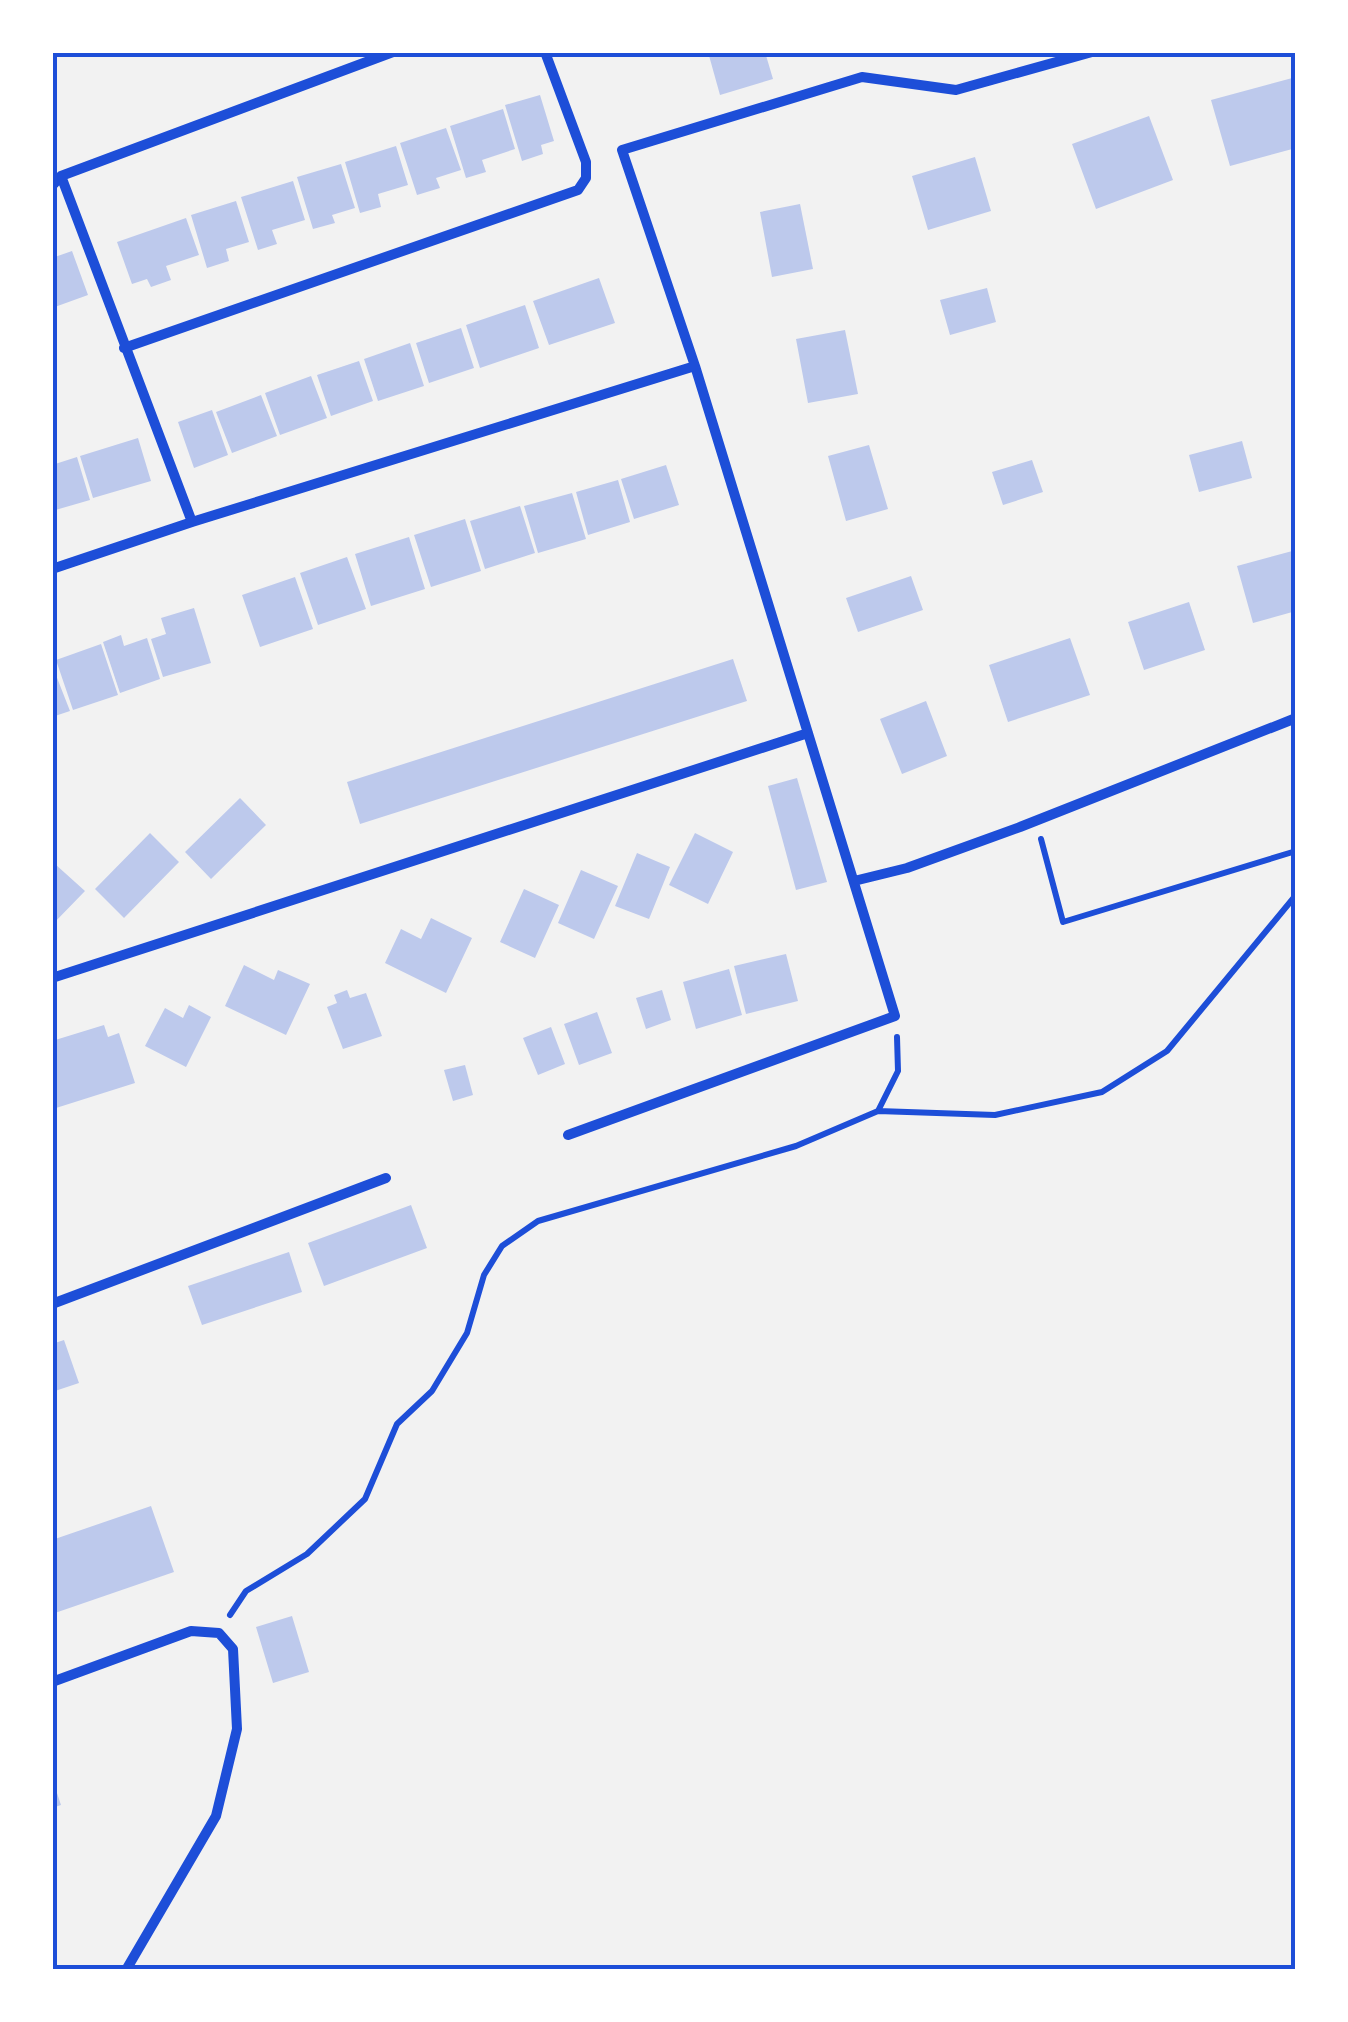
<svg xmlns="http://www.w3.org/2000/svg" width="1348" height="2022" font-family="'Fira Sans',sans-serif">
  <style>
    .building { fill: #bdc9ec }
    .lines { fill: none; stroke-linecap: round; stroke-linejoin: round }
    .path { stroke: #1d4ed8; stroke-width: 6 }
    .minor { stroke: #1d4ed8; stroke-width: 10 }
    .neatline { fill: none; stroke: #1d4ed8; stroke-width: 4 }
  </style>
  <rect width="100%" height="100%" fill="#f2f2f2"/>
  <path class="building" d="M708 52H765L773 79 720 95Z
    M1296 77V148L1230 166 1211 100Z
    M540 95 554 141 541 145 543 154 522 161 505 105Z
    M503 109 515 149 482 160 486 172 466 178 450 126Z
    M1149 116 1173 180 1096 209 1072 144Z
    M446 128 461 170 436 178 440 188 417 195 400 143Z
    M396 146 408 185 378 194 381 207 360 213 345 162Z
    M975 157 991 211 928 230 912 176Z
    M341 164 355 208 332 215 335 223 313 229 297 177Z
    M293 181 305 220 272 230 277 244 258 250 241 197Z
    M236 201 249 242 226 249 229 261 207 268 191 215Z
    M800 204 813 269 772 277 760 212Z
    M186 218 199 255 166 266 171 280 151 287 147 279 132 284 117 242Z
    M72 251 88 295 52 308V258Z
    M599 278 615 323 549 345 533 301Z
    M987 288 996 322 950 335 940 300Z
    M525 305 539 348 480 368 466 325Z
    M461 328 474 368 429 383 416 343Z
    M845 330 858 394 808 403 796 339Z
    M410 343 424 386 378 401 364 359Z
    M359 361 373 401 331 416 317 375Z
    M311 376 327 418 280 435 265 393Z
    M261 395 277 436 232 453 216 412Z
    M212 410 228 455 194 468 178 422Z
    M138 438 151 481 93 498 80 456Z
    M1242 441 1252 478 1199 492 1189 455Z
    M869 445 888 509 846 521 828 456Z
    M77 457 90 500 52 511V465Z
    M1032 460 1043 492 1003 505 992 472Z
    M666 465 679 505 634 519 621 479Z
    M618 480 630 522 588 535 576 492Z
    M572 493 586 539 538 553 524 506Z
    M520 506 535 553 485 569 470 521Z
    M465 519 481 571 431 587 414 535Z
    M409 537 425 589 371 606 355 554Z
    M1296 550V611L1253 623 1237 566Z
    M347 557 366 609 318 625 300 573Z
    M911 576 923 610 858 632 846 598Z
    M295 577 313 629 260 647 242 595Z
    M1189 602 1205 650 1144 670 1128 622Z
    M194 608 211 663 163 677 151 639 166 634 161 618Z
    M121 635 124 646 147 638 160 679 120 693 103 642Z
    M1070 638 1090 695 1008 722 989 665Z
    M101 644 118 695 73 710 56 660Z
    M733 659 747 701 360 824 347 782Z
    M52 665 70 711 52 717Z
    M926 701 947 756 902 774 880 719Z
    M797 778 827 882 796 890 768 786Z
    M240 798 266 825 211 879 185 852Z
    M150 833 179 862 124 918 95 889Z
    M695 833 733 852 708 904 669 885Z
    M637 853 670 867 649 919 615 906Z
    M55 864 85 891 52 925V867Z
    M581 870 618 886 594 939 558 923Z
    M524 889 559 905 535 958 500 942Z
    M431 918 472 938 446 993 385 963 401 929 421 939Z
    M786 954 798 1001 746 1014 734 966Z
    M244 965 274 980 278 970 310 984 286 1035 225 1006Z
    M729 969 742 1015 696 1029 683 982Z
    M347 990 350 998 366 993 382 1036 343 1049 327 1007 337 1003 334 995Z
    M662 990 671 1020 646 1029 636 998Z
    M189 1005 211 1017 186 1067 145 1046 165 1008 183 1018Z
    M597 1012 612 1053 579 1065 564 1024Z
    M104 1025 108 1037 119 1033 135 1083 56 1108 52 1096V1041Z
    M551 1027 565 1064 538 1075 523 1038Z
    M465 1065 473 1095 453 1101 444 1070Z
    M411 1205 427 1248 324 1286 308 1243Z
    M289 1252 302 1292 202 1325 188 1286Z
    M64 1340 79 1383 52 1392V1344Z
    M151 1506 174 1572 52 1614V1540Z
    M292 1616 309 1672 273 1683 256 1627Z
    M53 1781 61 1805 52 1808V1782Z"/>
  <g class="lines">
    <path class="path" d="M1041 839 1063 922 1296 851
      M878 1111 995 1115 1102 1092 1167 1051 1296 895
      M230 1615 246 1591 307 1554 365 1499 397 1424 432 1391 467 1333 484 1275 502 1246 538 1221 796 1146 878 1111 898 1071 897 1037"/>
    <path class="minor" d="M61 176 192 522
      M52 186 61 176 393 52
      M124 348 578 190 586 178V162L545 52
      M52 569 192 522 695 366
      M854 881 907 868 1020 827 1296 718
      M52 978 808 733
      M568 1135 895 1016 695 366 622 150 862 77 956 90 1092 52
      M52 1304 386 1178
      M52 1682 191 1631 219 1633 233 1649 237 1729 216 1816 126 1970"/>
  </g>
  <rect width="1348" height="2022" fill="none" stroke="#ffffff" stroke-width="110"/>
  <rect x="55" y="55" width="1238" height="1912" class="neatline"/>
</svg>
